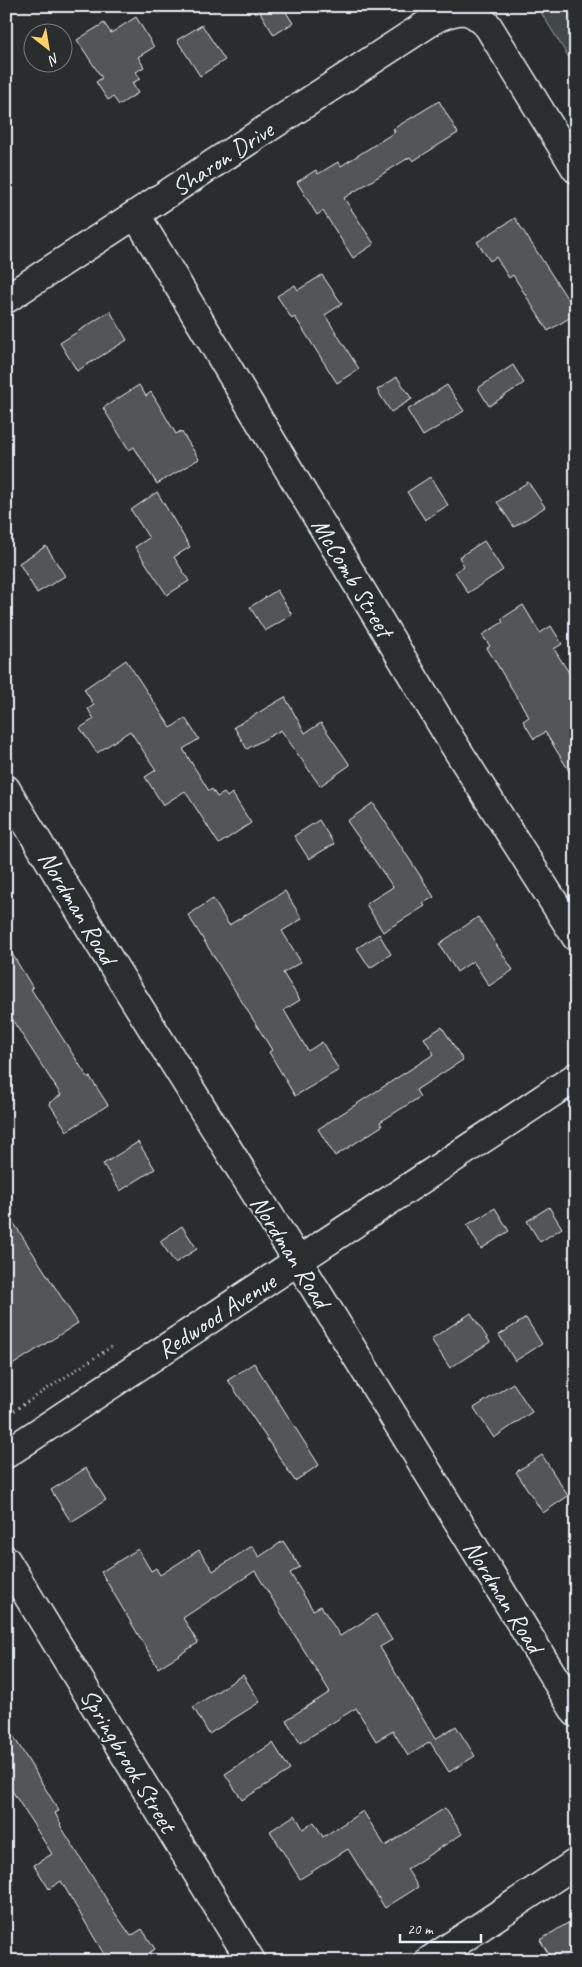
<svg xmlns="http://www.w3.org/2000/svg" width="582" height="1967" font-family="Caveat,sans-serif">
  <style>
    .green { fill: #424648; stroke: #959ca0 }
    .building { fill: #535759; stroke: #e8f1f8 }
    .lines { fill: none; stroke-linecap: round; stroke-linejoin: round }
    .minor-casing { stroke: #e8f1f8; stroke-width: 31 }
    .path { stroke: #e8f1f8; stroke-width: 3; stroke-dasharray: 1 4; stroke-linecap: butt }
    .minor { stroke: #2a2d2e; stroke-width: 28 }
    .labels { text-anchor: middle; stroke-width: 4.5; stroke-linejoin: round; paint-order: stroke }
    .street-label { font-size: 25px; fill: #e8f1f8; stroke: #2a2d2e }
  </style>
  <rect width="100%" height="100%" fill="#2a2d2e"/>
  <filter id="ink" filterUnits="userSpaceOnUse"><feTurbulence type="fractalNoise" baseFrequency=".02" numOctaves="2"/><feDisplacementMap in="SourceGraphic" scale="10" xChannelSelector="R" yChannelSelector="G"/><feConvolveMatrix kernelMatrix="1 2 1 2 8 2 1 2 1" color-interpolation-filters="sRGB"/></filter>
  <g filter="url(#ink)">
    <path class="green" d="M537 6H576V69Z"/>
    <path class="building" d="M256 6H282L293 23 274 35Z
      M136 17 154 47 138 57 144 67 136 72 140 79 132 83 138 93 119 105 113 97 108 100 96 82 102 78 77 40 104 23 111 33Z
      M202 25 225 60 200 76 177 40Z
      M439 101 458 133 413 161 410 157 344 198 374 244 353 258 323 211 317 215 297 182 316 170 318 174 338 162 341 166 395 132 393 129Z
      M515 218 576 312V314L548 331 513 275 509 278 496 257 490 261 477 242Z
      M322 275 342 304 325 315 359 369 337 383 295 317 292 319 277 296 295 285 298 290Z
      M110 311 127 340 77 371 60 343Z
      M513 365 524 383 489 406 478 388Z
      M397 377 412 399 391 412 377 390Z
      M139 385 146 396 151 392 176 434 181 431 199 459 157 484 134 447 129 450 103 408Z
      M447 385 464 411 423 436 407 410Z
      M430 477 448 505 425 520 407 492Z
      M528 482 545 507 514 527 497 502Z
      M157 492 190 547 174 557 189 581 167 595 135 547 149 538 131 510Z
      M484 541 503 570 468 593 455 572 464 566 459 557Z
      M46 546 65 576 37 593 19 563Z
      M277 590 292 615 265 631 250 607Z
      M523 605 540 633 551 626 562 644 554 649 576 684V782L545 732 534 739 523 721 529 717 487 648 490 646 482 635 503 622 501 619Z
      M126 660 171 728 185 718 199 739 183 749 209 791 212 789 217 797 224 793 227 797 232 793 251 823 219 844 185 791 163 805 145 777 156 770 130 731 97 753 80 728 94 719 88 709 94 705 84 689Z
      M285 697 305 733 321 723 350 765 320 786 281 730 247 749 234 727Z
      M373 803 434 897 423 903 425 906 383 932 366 904 393 887 347 821Z
      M319 820 334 844 309 859 294 836Z
      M285 891 302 919 282 931 301 962 283 973 300 1000 284 1010 308 1051 322 1042 339 1070 295 1096 269 1052 272 1050 188 915 213 899 229 925Z
      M478 917 513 970 489 986 473 961 457 972 439 944Z
      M379 934 391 954 370 968 357 948Z
      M6 944 33 988 31 989 88 1078 90 1077 108 1105 67 1131 49 1103 61 1095 6 1010Z
      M442 1027 463 1060 416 1090 420 1097 380 1122 382 1126 335 1156 318 1129 434 1054 424 1038Z
      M138 1142 155 1169 120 1191 103 1164Z
      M549 1207 562 1228 540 1242 527 1221Z
      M495 1208 509 1231 481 1249 467 1225Z
      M6 1211 78 1323 6 1369Z
      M182 1226 197 1249 175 1263 160 1241Z
      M471 1313 490 1342 450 1368 431 1339Z
      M526 1318 542 1344 515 1361 499 1335Z
      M254 1363 319 1465 295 1481 228 1380Z
      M513 1383 532 1412 494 1438 474 1408Z
      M542 1455 568 1496 543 1513 516 1472Z
      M86 1468 106 1500 71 1522 51 1490Z
      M283 1541 300 1567 290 1573 313 1610 321 1606 340 1636 376 1614 392 1640 380 1647 435 1739 456 1726 475 1756 449 1772 430 1742 408 1756 393 1731 376 1741 356 1708 300 1743 286 1720 330 1692 255 1571 183 1618 198 1643 158 1668 101 1572 138 1549 151 1571 156 1568 160 1575 199 1550 213 1571 252 1546 259 1557Z
      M243 1675 260 1702 209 1734 193 1707Z
      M6 1724 59 1811 55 1813 61 1824 60 1825 115 1913 131 1936 142 1929 155 1949 149 1953 154 1961H108L61 1881 49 1889 34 1865 52 1854 6 1781Z
      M273 1743 290 1770 242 1800 225 1774Z
      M445 1808 462 1834 407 1869 418 1887 385 1908 348 1849 300 1879 270 1831 295 1815 303 1829 314 1822 323 1837 363 1811 385 1846Z
      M576 1918V1961H553L540 1940Z"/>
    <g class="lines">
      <g class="minor-casing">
        <path id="minor" d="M136 215 451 740 576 937
          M6 299 438 17C462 8 470 7 488 26L576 169
          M6 789 112 964 298 1261 576 1713
          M6 1454 576 1077
          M6 1560 251 1961
          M429 1961 576 1863"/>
      </g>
      <path class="path" d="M6 1416 111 1347"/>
      <use href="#minor" class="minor"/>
    </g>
  </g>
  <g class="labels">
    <g class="street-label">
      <text transform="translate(222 158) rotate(-33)" y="9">Sharon Drive</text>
      <text transform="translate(353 577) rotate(59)" y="9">McComb Street</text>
      <text transform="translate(78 907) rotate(59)" y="9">Nordman Road</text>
      <text transform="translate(291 1251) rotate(58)" y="9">Nordman Road</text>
      <text transform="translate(216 1315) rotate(-33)" y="9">Redwood Avenue</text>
      <text transform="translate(504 1596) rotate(58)" y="9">Nordman Road</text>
      <text transform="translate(129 1760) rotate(59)" y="9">Springbrook Street</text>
    </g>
  </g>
  <rect width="582" height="1967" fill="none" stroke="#2a2d2e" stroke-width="25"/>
  <rect x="12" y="12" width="557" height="1942" fill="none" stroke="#e8f1f8" stroke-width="2" filter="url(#ink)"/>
  <g transform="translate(48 48) rotate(149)"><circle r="24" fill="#2a2d2e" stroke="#767b7f"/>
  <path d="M0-4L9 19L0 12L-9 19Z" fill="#ffd166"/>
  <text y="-8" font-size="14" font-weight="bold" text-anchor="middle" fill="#e8f1f8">N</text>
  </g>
  <path d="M400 1934v8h81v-8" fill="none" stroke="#e8f1f8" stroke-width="2.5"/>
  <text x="407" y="1934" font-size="15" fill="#e8f1f8" stroke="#2a2d2e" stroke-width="4" paint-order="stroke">20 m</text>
</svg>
